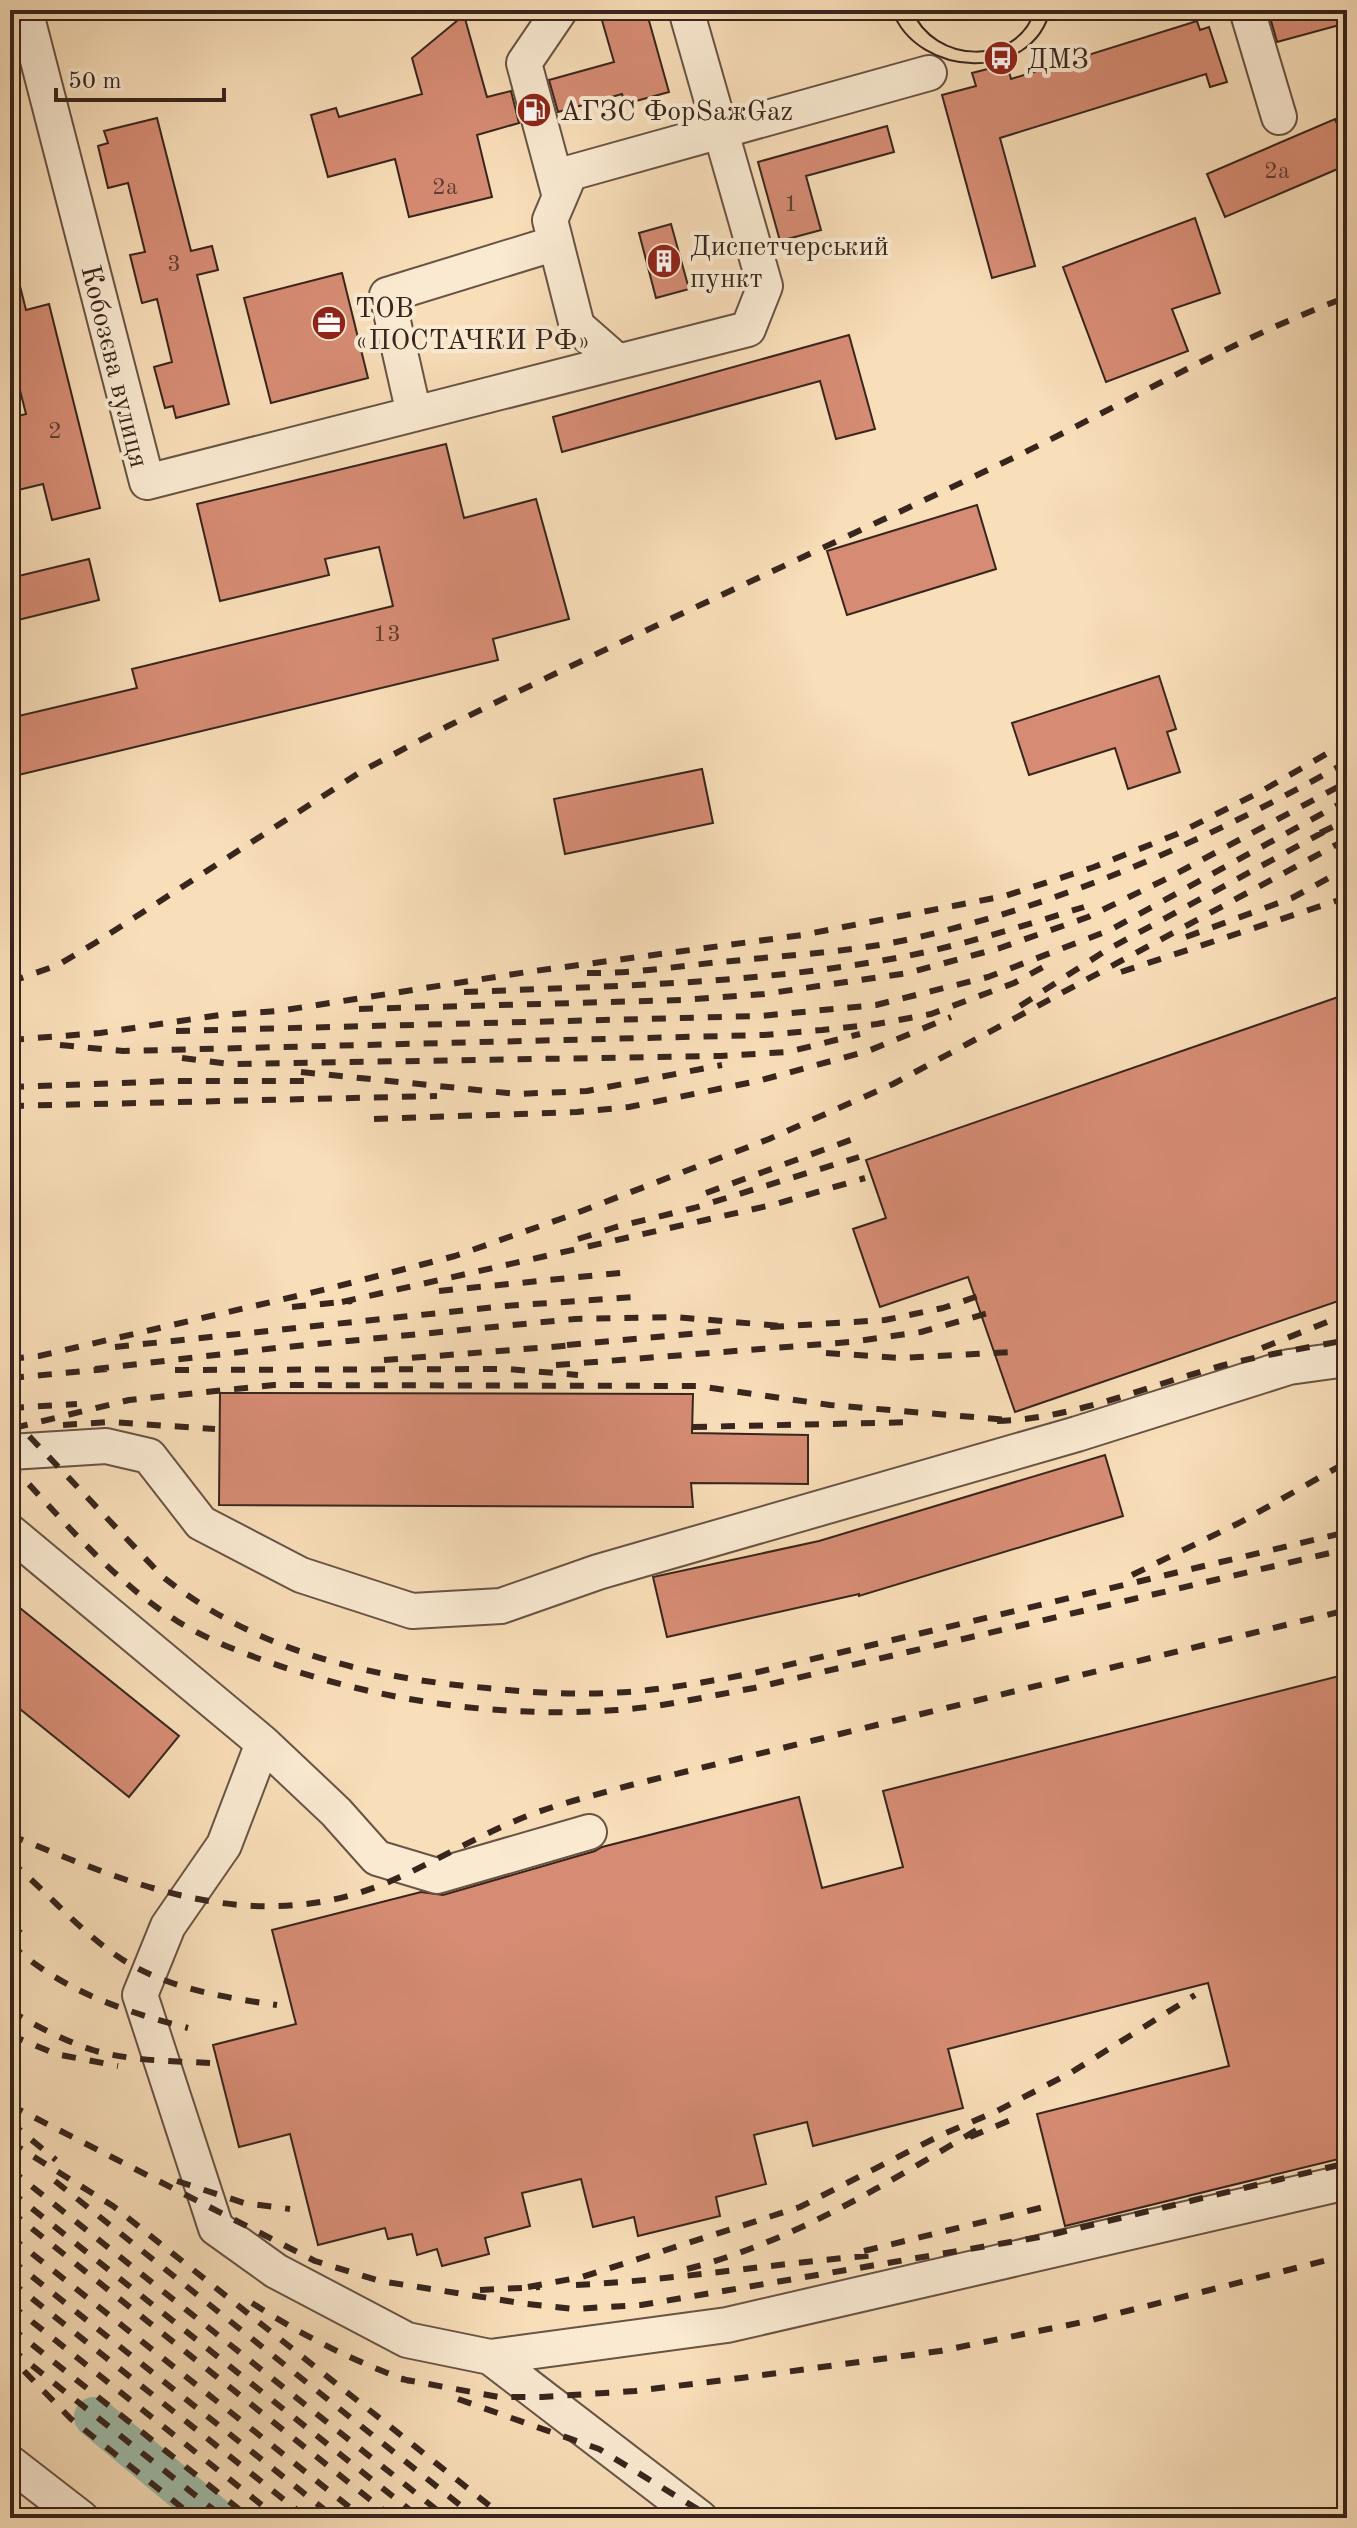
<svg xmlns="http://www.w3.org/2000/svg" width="1357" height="2528" font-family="'Old Standard TT',serif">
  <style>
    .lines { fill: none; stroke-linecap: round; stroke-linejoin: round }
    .river { stroke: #9fbdaa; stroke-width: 40 }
    .building { fill: #d68c74; stroke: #38251d; stroke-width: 2 }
    .minor-casing { stroke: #685344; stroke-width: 38 }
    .minor { stroke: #faead2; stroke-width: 34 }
    .tram { stroke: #38251d; stroke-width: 2 }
    .rail { stroke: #38251d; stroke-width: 6; stroke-dasharray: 14 14; stroke-linecap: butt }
    .labels { text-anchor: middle; stroke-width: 8; stroke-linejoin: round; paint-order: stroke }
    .number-label { font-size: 24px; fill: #603f33 }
    .poi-label { font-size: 28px; fill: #38251d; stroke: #faead2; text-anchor: start }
    .street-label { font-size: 28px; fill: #38251d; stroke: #faead2 }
  </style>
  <rect width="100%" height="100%" fill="#f8deb9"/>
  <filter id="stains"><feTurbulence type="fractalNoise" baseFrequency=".0025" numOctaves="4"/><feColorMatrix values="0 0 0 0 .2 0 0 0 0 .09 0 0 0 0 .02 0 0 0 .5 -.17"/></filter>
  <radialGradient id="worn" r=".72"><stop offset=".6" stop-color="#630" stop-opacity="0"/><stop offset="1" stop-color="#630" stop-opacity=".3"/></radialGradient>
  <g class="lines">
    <path class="river" d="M94 2417 216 2518"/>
  </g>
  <path class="building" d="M599 10H646L669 92 625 104 622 94 558 112 549 80 614 62Z
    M1268 10H1347V23L1277 42Z
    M464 15 487 97 511 91 519 123 477 135 492 197 409 217 395 159 328 177 311 115 336 108 339 117 422 94 412 58Z
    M1197 21 1200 30 1209 27 1227 82 1210 87 1206 74 1000 138 1035 266 992 278 942 95 976 86 972 73 1007 64 1011 79Z
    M157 118 191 251 212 246 218 270 197 275 229 404 176 418 173 406 165 408 154 367 172 362 157 299 142 303 130 255 145 252 128 183 108 188 98 146 108 143 104 131Z
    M1335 119 1347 147V165L1225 217 1207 174Z
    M887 126 894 152 806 176 821 230 780 241 758 162Z
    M1195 218 1220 293 1172 309 1188 351 1106 382 1063 267Z
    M671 224 689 289 656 298 639 233Z
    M16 270 26 310 49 304 100 508 52 520 43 484 10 492V418L26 414 10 351V271Z
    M342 273 368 378 271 403 244 298Z
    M849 335 875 429 836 439 820 381 562 452 553 417Z
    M446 444 464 518 536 499 569 619 493 639 498 660 10 777V718L137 688 132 669 393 606 379 547 325 559 329 575 220 601 197 504Z
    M977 505 996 569 847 615 827 551Z
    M89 559 99 600 10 622V578Z
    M1159 676 1176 729 1167 732 1180 772 1128 789 1115 748 1029 775 1012 723Z
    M702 769 713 823 565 854 554 799Z
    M1347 994V1298L1015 1412 968 1277 880 1307 853 1229 886 1218 866 1160Z
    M220 1393 693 1394 692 1433 808 1435V1484L691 1483 693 1507 219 1505Z
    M1105 1455 1123 1516 859 1596V1594L667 1637 653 1577 819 1541Z
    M10 1600 179 1736 129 1797 10 1701Z
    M1347 1674V2157L1065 2226 1037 2114 1229 2066 1208 1983 948 2049 963 2108 813 2146 807 2122 754 2135 766 2184 716 2197 720 2216 638 2236 634 2217 593 2227 581 2179 522 2193 530 2226 485 2238 489 2254 442 2266 437 2249 417 2255 412 2234 388 2239 385 2228 318 2245 290 2134 239 2147 213 2045 296 2024 272 1930 421 1892 443 1895 595 1851 602 1847 799 1797 822 1888 903 1867 883 1791Z"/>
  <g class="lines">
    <g class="minor-casing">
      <path id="minor" d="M25 10 147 482 618 362
        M686 10 765 286 748 329 618 362 577 326 550 220 570 173 929 73
        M1247 10 1279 117
        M560 197 524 63 560 10
        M414 414 387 295 556 243
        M10 1452 106 1446 149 1456 201 1523 301 1575 412 1611 501 1606 598 1572 1077 1434 1289 1367 1347 1359
        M10 1532 263 1743 336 1812 377 1858 437 1876 589 1832
        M263 1743 224 1845 168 1926 140 1995 216 2228 276 2271 407 2340 490 2357 727 2325 1347 2182
        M490 2357 700 2518
        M10 2463 81 2518"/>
    </g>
    <use href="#minor" class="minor"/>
    <path class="tram" d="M892 10C917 79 1033 83 1050 10
      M912 10C934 64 1017 67 1035 10
      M973 10 976 20
      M991 10 992 14"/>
    <path class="rail" d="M1320 833 1347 820
      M1186 937 1292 898 1347 868
      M1121 972 1342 899
      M587 973C635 974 684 965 732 961 789 955 849 952 906 940 1062 905 1208 840 1347 762
      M10 982 58 965 95 943 362 771 434 733C618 641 806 557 992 468 1111 412 1224 343 1347 297
      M464 992C612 986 762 984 907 956 967 944 1026 925 1084 907
      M1020 1006 1105 951 1329 829
      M359 1009 682 1000 764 994 908 973 1000 948 1088 917 1170 877 1347 782
      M176 1031 760 1016 876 1005 988 977 1110 930 1347 800
      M10 1040 100 1033 220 1015 279 1011 527 972 802 935 1005 896 1094 867 1177 834 1260 792 1347 742
      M60 1045 123 1051 764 1035 822 1030 877 1024 931 1014 1014 983 1047 965
      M182 1058 230 1064 721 1056 788 1052 860 1034
      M301 1072 517 1094 587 1091 722 1065
      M10 1087 174 1081H314
      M10 1106 437 1096
      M374 1119 577 1112 629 1107 758 1081 868 1051 951 1017
      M706 1193 853 1139
      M578 1239 616 1227 694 1208 859 1157
      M439 1291 629 1272
      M342 1302 776 1204 865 1178
      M292 1307 352 1301
      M770 1327 885 1320 943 1308 987 1293
      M567 1345 734 1330
      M115 1347 506 1306 634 1297
      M1262 1348 1347 1314
      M826 1353 901 1358 1011 1352
      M10 1359 39 1356 327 1289 455 1256 566 1217 769 1139 893 1084 1347 839
      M384 1360 576 1345
      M556 1365 850 1342 921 1332 992 1312
      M95 1369 276 1348 575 1319 675 1317 781 1326
      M175 1370 508 1369 578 1375
      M10 1378 107 1369
      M10 1408 77 1404
      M10 1416 163 1577C257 1652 371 1678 487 1688 527 1692 568 1695 609 1693 658 1691 706 1682 754 1673L1347 1532
      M997 1421C1071 1419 1139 1389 1210 1369 1255 1356 1301 1349 1347 1340
      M63 1425 110 1422 215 1429
      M693 1427 917 1422
      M14 1428 129 1400 274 1385 698 1386 830 1405 1009 1420
      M10 1464C62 1519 113 1581 177 1621 203 1637 232 1649 260 1659 372 1700 498 1719 617 1710 663 1707 709 1696 754 1688L1347 1549
      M1132 1575 1239 1523 1347 1462
      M10 1835C133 1885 251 1937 384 1884 429 1865 470 1840 515 1821 552 1805 592 1796 631 1785L1347 1610
      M10 1861C50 1894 83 1936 128 1963 172 1989 227 1998 277 2005
      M10 1924 29 1940
      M10 1944C65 1992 120 2010 188 2028
      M10 2011C37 2026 66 2042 96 2051 133 2061 172 2061 210 2063
      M10 2035 56 2054 118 2066
      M10 2105 315 2261 380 2281 527 2304 573 2309 641 2305 1046 2236 1347 2163
      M10 2122 56 2160
      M970 2137 1020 2116
      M10 2142 113 2206 505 2518
      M10 2169 447 2518
      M55 2181 476 2518
      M177 2181 244 2203 290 2209
      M10 2191 420 2518
      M10 2211 393 2518
      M10 2236 363 2518
      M864 2251 1052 2205
      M10 2259 335 2518
      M687 2269C792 2242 886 2184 978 2129
      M10 2281 307 2518
      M576 2285C677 2280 777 2263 878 2255
      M528 2287 582 2277 800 2207 939 2136 997 2111 1072 2072 1195 1995
      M480 2290 540 2287
      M252 2303C302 2335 352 2361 409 2381
      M10 2304 278 2518
      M10 2327 250 2518
      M10 2348 224 2518
      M24 2371 71 2419 195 2518
      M401 2379 499 2397H542L635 2391 741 2378 940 2351 1088 2321 1347 2255
      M458 2399 599 2449 712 2518"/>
  </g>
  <defs>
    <g id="bus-disc" transform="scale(1.8)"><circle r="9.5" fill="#8f2418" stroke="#faead2"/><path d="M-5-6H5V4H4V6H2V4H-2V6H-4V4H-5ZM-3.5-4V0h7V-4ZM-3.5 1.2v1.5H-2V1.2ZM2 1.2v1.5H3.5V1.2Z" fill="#fff"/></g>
    <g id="fuel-disc" transform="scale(1.8)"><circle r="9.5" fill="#8f2418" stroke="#faead2"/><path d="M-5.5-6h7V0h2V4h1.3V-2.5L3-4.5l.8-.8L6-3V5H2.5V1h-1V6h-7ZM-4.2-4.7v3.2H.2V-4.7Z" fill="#fff"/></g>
    <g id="building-disc" transform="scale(1.8)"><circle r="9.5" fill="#8f2418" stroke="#faead2"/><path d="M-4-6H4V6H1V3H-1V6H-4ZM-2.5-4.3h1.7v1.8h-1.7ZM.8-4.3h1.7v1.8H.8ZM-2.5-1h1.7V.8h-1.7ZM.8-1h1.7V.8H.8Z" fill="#fff"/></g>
    <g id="office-disc" transform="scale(1.8)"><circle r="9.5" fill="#8f2418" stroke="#faead2"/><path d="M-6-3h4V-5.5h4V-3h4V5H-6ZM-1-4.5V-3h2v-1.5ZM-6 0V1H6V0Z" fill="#fff"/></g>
  </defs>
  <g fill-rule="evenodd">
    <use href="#bus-disc" x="1001" y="58"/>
    <use href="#fuel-disc" x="534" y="110"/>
    <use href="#building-disc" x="664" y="261"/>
    <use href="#office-disc" x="329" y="323"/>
  </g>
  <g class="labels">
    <g class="number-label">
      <text x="1277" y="178">2а</text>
      <text x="445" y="194">2а</text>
      <text x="791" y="211">1</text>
      <text x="174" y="271">3</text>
      <text x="55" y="438">2</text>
      <text x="387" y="641">13</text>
    </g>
    <g class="poi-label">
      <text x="1027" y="68">ДМЗ</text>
      <text x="560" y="120">АГЗС ФорSажGaz</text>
      <text x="690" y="255">Диспетчерський<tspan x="690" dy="32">пункт</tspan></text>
      <text x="355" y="317">ТОВ<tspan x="355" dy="32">«ПОСТАЧКИ РФ»</tspan></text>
    </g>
    <g class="street-label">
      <text transform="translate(116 366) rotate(76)" y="10">Кобозєва вулиця</text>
    </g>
  </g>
  <rect width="1357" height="2528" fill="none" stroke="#f8deb9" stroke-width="40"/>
  <rect x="12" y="12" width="1333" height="2504" fill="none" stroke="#38251d" stroke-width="4"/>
  <rect x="20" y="20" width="1317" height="2488" fill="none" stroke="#38251d" stroke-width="2"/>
  <path d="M56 88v12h168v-12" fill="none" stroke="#38251d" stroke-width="4"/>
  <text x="68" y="88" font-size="24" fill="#38251d" stroke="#faead2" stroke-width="6" paint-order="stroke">50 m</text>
  <rect width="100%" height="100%" filter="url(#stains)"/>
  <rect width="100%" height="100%" fill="url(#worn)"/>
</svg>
